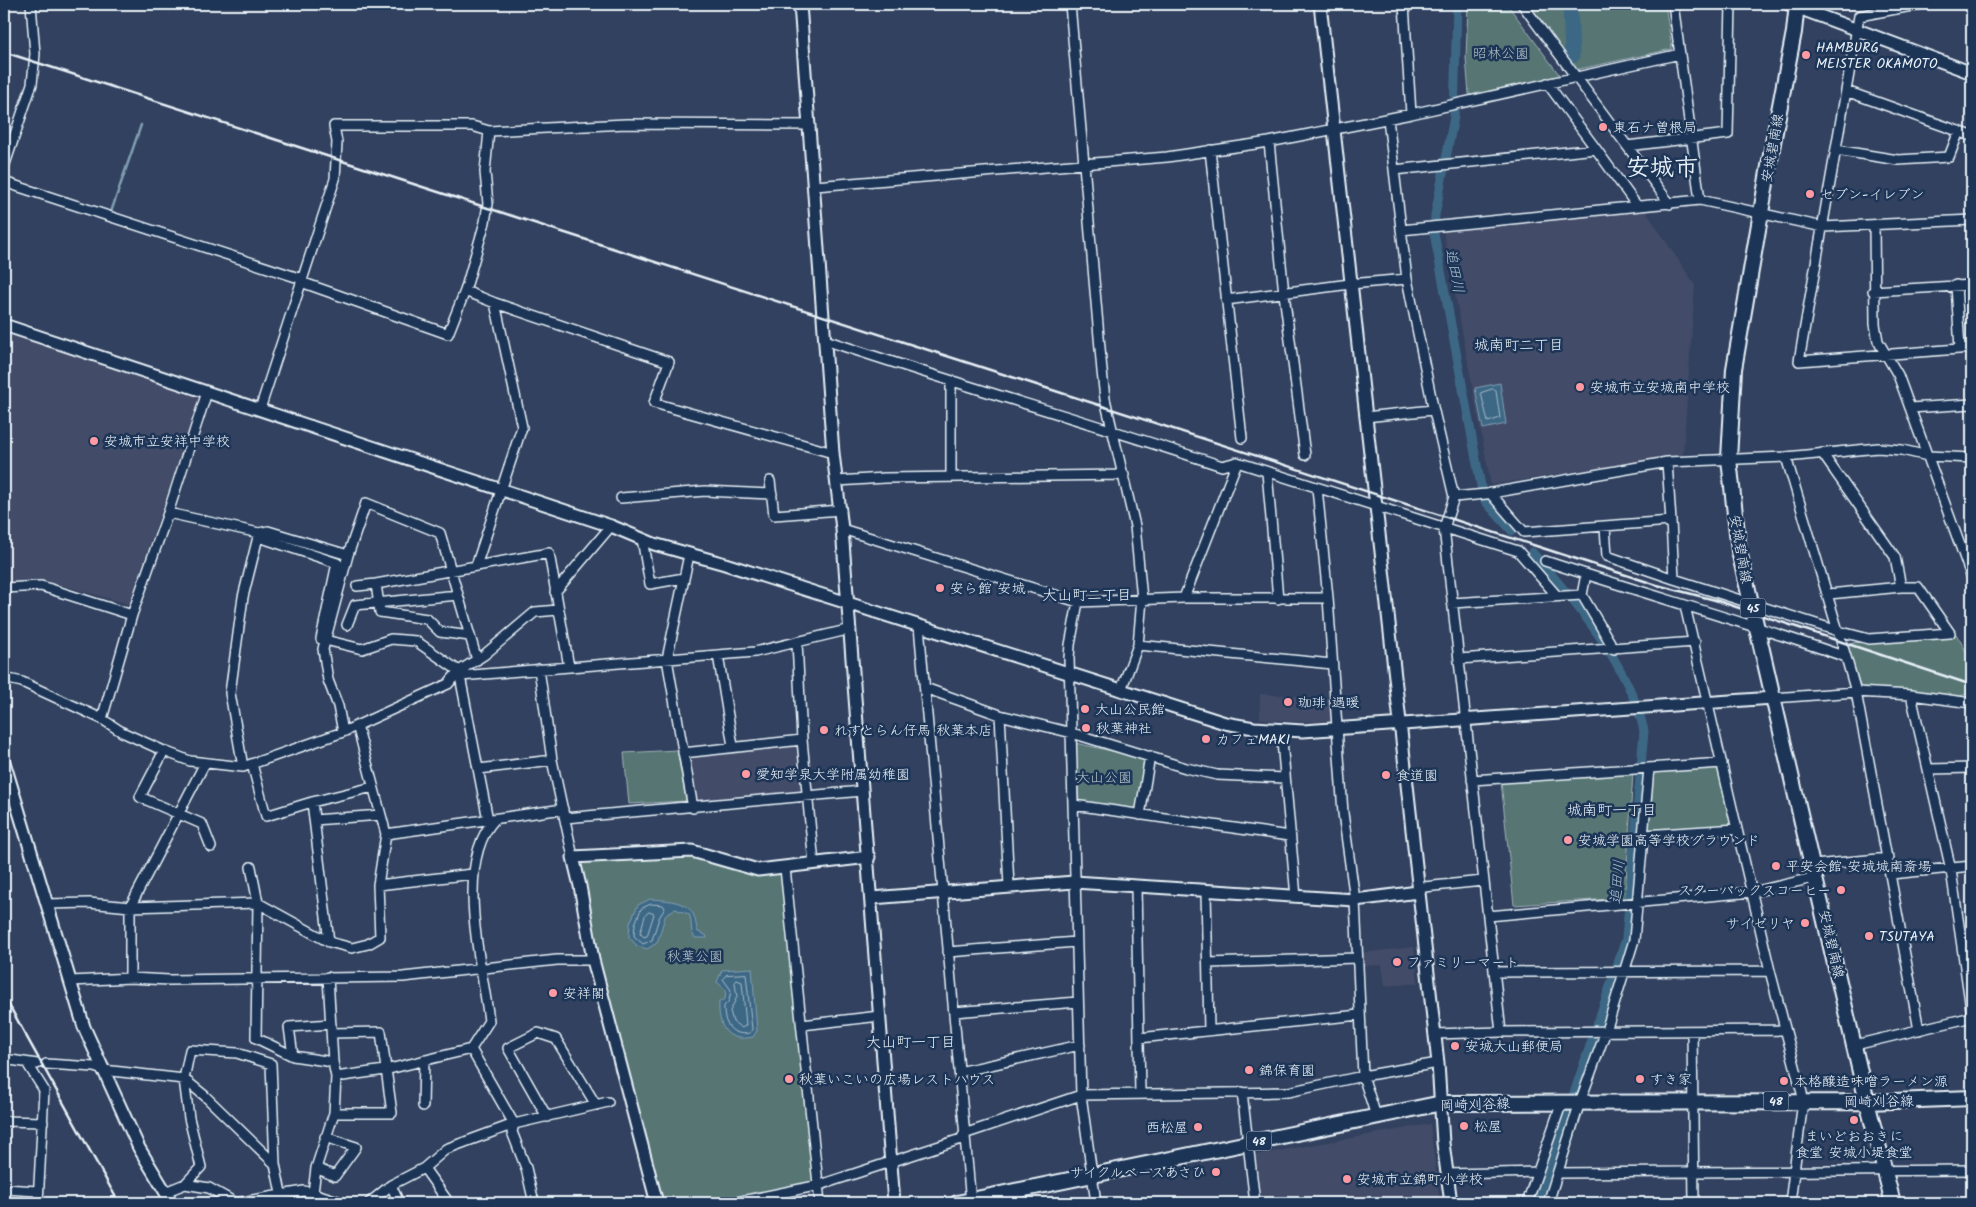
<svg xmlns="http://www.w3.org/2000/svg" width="1976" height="1207" font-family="Kalam,'Klee One',sans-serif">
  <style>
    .built { fill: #434c67 }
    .green { fill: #567573; stroke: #9fb3b6 }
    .water { fill: #3e6885; stroke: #829fb3 }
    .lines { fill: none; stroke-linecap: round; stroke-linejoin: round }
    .shore { stroke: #a4baca; stroke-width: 1 }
    .stream { stroke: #829fb3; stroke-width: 2.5 }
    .canal { stroke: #3e6885; stroke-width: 9 }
    .river { stroke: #3e6885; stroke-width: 15 }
    .minor-casing { stroke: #e8f1f8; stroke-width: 12 }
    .tertiary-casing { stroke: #e8f1f8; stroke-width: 15 }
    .primary-casing { stroke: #e8f1f8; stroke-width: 18 }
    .minor { stroke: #1d3557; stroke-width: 9 }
    .tertiary { stroke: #1d3557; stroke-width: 11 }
    .primary { stroke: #1d3557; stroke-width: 14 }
    .rail { stroke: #e8f1f8; stroke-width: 2.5 }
    .poi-dot { fill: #ff9aa2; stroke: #1d3557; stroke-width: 2 }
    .labels { text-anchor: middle; stroke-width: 5; stroke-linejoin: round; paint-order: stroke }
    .shield { fill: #1d3557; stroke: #abb9c8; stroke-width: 1 }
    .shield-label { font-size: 12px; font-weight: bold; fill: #e8f1f8 }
    .poi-label { font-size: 14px; fill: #e8f1f8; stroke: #1d3557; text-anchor: start }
    .park-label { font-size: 14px; fill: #b5c6c9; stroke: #1d3557 }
    .street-label { font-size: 14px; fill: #e8f1f8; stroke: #1d3557 }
    .water-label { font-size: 15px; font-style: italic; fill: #acc1d0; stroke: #1d3557 }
    .neighbourhood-label { font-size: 15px; fill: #e8f1f8; stroke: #1d3557 }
    .town-label { font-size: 24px; font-weight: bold; fill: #e8f1f8; stroke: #1d3557 }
  </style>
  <rect width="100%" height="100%" fill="#32415f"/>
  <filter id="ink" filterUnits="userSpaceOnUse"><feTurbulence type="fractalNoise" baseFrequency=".02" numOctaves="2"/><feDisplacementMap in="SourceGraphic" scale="10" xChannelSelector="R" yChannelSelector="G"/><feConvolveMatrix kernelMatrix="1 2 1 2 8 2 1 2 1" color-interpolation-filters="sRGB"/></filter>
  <g filter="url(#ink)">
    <path class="built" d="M1645 210 1695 285 1683 455 1491 485 1443 230Z
      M4 333 201 396 129 604 46 581 4 582Z
      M1260 694 1331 698 1332 721 1295 722 1260 719Z
      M798 742 800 745 804 791 698 805 696 803 687 757 690 755Z
      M1414 947 1418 983 1385 986 1382 965 1363 966 1361 953Z
      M1430 1124 1440 1203H1261L1256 1155Z"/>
    <path class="green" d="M1468 4H1507L1561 77 1475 96 1469 94 1466 58Z
      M1529 4H1665L1672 49 1575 70 1556 40Z
      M1956 634 1972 661 1970 693 1957 697 1920 691 1861 688 1848 648 1852 643Z
      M1075 743 1144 758 1137 807 1135 809 1079 801Z
      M677 750 686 801 629 804 624 753Z
      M1715 767 1719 770 1732 823 1728 827 1649 832 1646 828 1651 773 1653 771Z
      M1633 773 1625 898 1514 905 1501 782Z
      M692 854 779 872 782 875 816 1179 813 1182 712 1203H659L599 962 579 863 580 860Z"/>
    <path class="water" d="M1500 383 1506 424 1483 429 1475 388Z
      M650 899C664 900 688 900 694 916 696 921 696 927 698 932L706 935 707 938H695C689 930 693 922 689 914L675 909 666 914 657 943 647 949 637 946 629 937 630 923 638 905Z
      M752 968 757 1031 753 1037C726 1043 718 1026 719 1002L725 999 726 990 717 982 722 970Z"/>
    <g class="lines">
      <path class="shore" d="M1493 389 1496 391 1500 418 1488 422 1481 393Z
        M651 904 663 905 665 908 659 918 652 940 643 944 634 936 635 924 641 909Z
        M649 912 654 914 647 936 644 937 640 933 645 916Z
        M746 974 752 1029 750 1033C731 1037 723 1023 724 1006L729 1001 731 990 723 979 726 975Z
        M737 980 742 982 746 1025 742 1028 733 1022 730 1011 737 997 735 983Z"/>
      <path class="stream" d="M111 212 141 125"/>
      <path class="canal" d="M1457 4 1454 117 1435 215 1434 233 1481 486 1485 501 1512 531
        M1532 552C1575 601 1630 666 1644 731L1626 939 1537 1203"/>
      <path class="river" d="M1570 4 1572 56"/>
      <g class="minor-casing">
        <path id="minor" d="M1070 4 1102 371 1105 399 1135 526 1142 599 1138 645 1121 690
          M1404 4 1411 114
          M1522 4 1670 204
          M1673 4 1700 200 1823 227 1972 220
          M1922 4 1859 16 1799 361 1972 348
          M1547 83 1596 149
          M1846 91 1972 136
          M1388 119 1407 279 1433 407 1454 497
          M1269 142 1284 294 1305 455
          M1627 146 1728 134 1731 4
          M1210 150 1242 438
          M1836 150 1898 160 1949 157 1959 131
          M4 167 32 84 35 54 31 4
          M1394 170 1596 149 1637 206
          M4 182 302 279
          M815 186 1167 157 1269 142 1411 114 1680 54
          M1874 225 1875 324 1878 341 1898 375 1972 578
          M1401 230 1700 200
          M301 282 448 334 465 291 485 222 488 204 485 172 489 131
          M1956 285 1960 349
          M465 291 495 303 669 362 654 403 833 453
          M1873 291 1972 285
          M1226 300 1350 284 1407 279
          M825 340C956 384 1090 422 1222 466L1237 462 1518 551 1557 596
          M1910 408 1972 404
          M260 409 335 179 337 142 334 126H472L489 131 626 124 810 125
          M1365 417 1433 410
          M1786 457 1838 631 1869 639 1950 633 1918 587H1901L1895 557 1822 453
          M1667 462 1671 521
          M1267 472 1278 599
          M951 477V382
          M770 481 774 515 841 510
          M837 481 885 478 1124 475
          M1317 488 1328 598 1343 813 1355 900 1363 1076 1376 1116
          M1490 493 1524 532 1671 521 1674 579 1607 556 1605 527
          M621 498 705 491 772 494
          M168 513 259 533 268 531 348 555
          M842 529 1078 602 1184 598H1328
          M259 537 337 563 321 639 362 649 391 639 416 641 459 671 488 820
          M642 539 650 584 684 578
          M689 555 667 659 693 808
          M1545 561C1645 594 1746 622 1846 657L1856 692 1919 1030
          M476 566 522 427 495 303
          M1674 579 1838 631 1846 657
          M357 586 376 584
          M4 588 41 586 132 615
          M555 592 611 526
          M1829 594 1901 587
          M1582 595 1586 574
          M1184 598 1237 462
          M1078 602 1070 645 1069 658 1081 1095 1096 1203
          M1452 603 1582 595 1614 649
          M1685 606 1770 971 1802 1093 1803 1101 1790 1203
          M347 625 355 605 458 595
          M919 626 971 1203
          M470 636 440 632 427 619 380 612 376 584 549 553 569 667
          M797 642 802 740 814 864
          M1138 645 1332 664
          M718 655 733 746
          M1459 659 1695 642
          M539 669 552 760 573 857
          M460 676 755 652 851 629
          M4 678 22 682 102 719 122 732 164 751 190 761 243 767 343 732 448 684 459 671 484 655 535 612 558 610
          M925 688 1000 715 1072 733 1186 768 1217 775 1284 778
          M1911 695 1972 703
          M1773 698 1856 692 1911 695 1951 870 1972 1016
          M1000 715 1009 886
          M102 719 132 615 168 513 207 392
          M357 725 386 834 563 809
          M1281 730 1296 897
          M343 732 338 706 328 680 323 649 348 555 366 503 440 533 477 660
          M164 751 140 797 202 824 211 847
          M683 753 802 740
          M252 764 266 816 312 802 373 787
          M243 767 230 693 243 597 259 533
          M479 769 552 760
          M1930 769 1972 768
          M1472 780 1722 763
          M312 802 329 942
          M1074 805 1289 836
          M1140 815 1150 756
          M565 818 862 791
          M495 819C453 864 483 966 489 1021L471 1049 514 1124 512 1132 526 1168 534 1203
          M314 820 381 815
          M386 834 378 885 473 874
          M1644 835 1737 829
          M1814 865 1889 858
          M251 867 258 903 256 1038 293 1056 333 1062
          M785 868 820 1203
          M1891 874 1972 866
          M1136 887 1140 1093
          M1206 891 1209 1030
          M1418 892 1424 887 1483 881
          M47 904 89 903 130 907 205 763
          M1488 916 1753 892 1817 877
          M948 952 1076 942
          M1208 963 1357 958
          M1494 972 1770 971
          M328 977 333 1062 336 1077 385 1070 471 1049
          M130 978V907L258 903 329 942 352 948 368 944 380 937 378 885
          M71 981 130 978 169 980 403 977 557 960H593
          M954 1012 1078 1002
          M802 1025 880 1016
          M1785 1030 1501 1032 1444 528 1454 497 1486 494 1667 462 1786 457 1878 448 1902 450 1928 456 1972 458
          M1692 1031 1694 1203
          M332 1033 381 1032 392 1113H334
          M1434 1034 1501 1032
          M1139 1038 1359 1015
          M1855 1045 1972 1017
          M293 1056 289 1027 331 1024
          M4 1059 37 1064
          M27 1063 44 1090 38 1203
          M46 1064 94 1067 103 1070 184 1079 205 1096 275 1164 283 1203
          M959 1072 1080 1045
          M1242 1092 1255 1203
          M423 1106 424 1060
          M547 1117 508 1048 538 1033 556 1039 596 1105
          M4 1121 43 1122
          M316 1168 335 1176 356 1147 325 1137
          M424 1168 449 1203
          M1558 1173 1972 1170
          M1447 1174 1538 1172
          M185 1184 201 1167 189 1118 184 1079 190 1050 237 1053 271 1064 275 1164
          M391 1185 399 1203
          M4 1189 38 1191
          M165 1192 185 1184 209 1188 236 1203 304 1191 313 1193 316 1168 334 1113 336 1077
          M313 1193 344 1203
          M369 1203 391 1185 424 1168 446 1149 514 1124 608 1102
          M732 1203 820 1185 961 1139 964 1134 1081 1095 1288 1092 1363 1076 1438 1063
          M1527 1203 1562 1102
          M1548 1203 1580 1102 1606 1031 1634 940 1649 768"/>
      </g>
      <g class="tertiary-casing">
        <path id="tertiary" d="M800 4 833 453 842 529 894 1203
          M1320 4 1438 1063 1443 1143 1451 1203
          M1788 4 1972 73
          M4 325 611 526 654 544 725 564 1225 723 1254 728 1303 731 1773 698
          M4 762 84 1027 139 1148 172 1203
          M872 898 1074 882 1355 900 1418 892
          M657 1203 593 960 580 886 573 857 692 851 758 870 869 857"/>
      </g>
      <g class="primary-casing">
        <path id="primary" d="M1797 4 1794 32 1774 137 1734 369 1729 459 1739 551 1867 1102 1893 1203
          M957 1203 1442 1103 1867 1102 1972 1098"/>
      </g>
      <use href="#minor" class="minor"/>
      <use href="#tertiary" class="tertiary"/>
      <use href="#primary" class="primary"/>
      <path class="rail" d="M4 52 1657 585 1715 600 1972 685
        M4 996 119 1203"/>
    </g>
  </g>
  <g class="poi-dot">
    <circle cx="1806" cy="55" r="5"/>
    <circle cx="1603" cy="127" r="5"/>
    <circle cx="1810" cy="194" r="5"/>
    <circle cx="1580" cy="387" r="5"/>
    <circle cx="94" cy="441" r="5"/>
    <circle cx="940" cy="588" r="5"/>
    <circle cx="1288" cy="702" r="5"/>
    <circle cx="1085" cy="709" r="5"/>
    <circle cx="1086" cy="728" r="5"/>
    <circle cx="824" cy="730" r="5"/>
    <circle cx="1206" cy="739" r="5"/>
    <circle cx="746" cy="774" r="5"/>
    <circle cx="1386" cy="775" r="5"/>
    <circle cx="1568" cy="840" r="5"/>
    <circle cx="1776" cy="866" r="5"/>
    <circle cx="1841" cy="890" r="5"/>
    <circle cx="1805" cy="923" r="5"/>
    <circle cx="1869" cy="936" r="5"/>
    <circle cx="1397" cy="962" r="5"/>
    <circle cx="553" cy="993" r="5"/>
    <circle cx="1455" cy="1046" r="5"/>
    <circle cx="1249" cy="1070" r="5"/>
    <circle cx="789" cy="1079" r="5"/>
    <circle cx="1640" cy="1079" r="5"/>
    <circle cx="1784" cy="1081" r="5"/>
    <circle cx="1854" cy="1120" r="5"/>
    <circle cx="1464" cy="1126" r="5"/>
    <circle cx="1198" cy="1127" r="5"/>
    <circle cx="1216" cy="1172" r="5"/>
    <circle cx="1347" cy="1179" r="5"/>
  </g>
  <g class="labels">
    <g class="shield">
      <rect x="1740.5" y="598.5" width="25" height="19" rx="4"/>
      <rect x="1763.5" y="1091.5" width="25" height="19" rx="4"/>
      <rect x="1246.5" y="1131.5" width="25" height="19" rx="4"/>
    </g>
    <g class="shield-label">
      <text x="1753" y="612">45</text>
      <text x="1776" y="1105">48</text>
      <text x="1259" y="1145">48</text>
    </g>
    <g class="poi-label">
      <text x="1816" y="52">HAMBURG<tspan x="1816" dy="16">MEISTER OKAMOTO</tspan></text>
      <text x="1613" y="132">東石ナ曽根局</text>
      <text x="1820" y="199">セブン-イレブン</text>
      <text x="1590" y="392">安城市立安城南中学校</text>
      <text x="104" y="446">安城市立安祥中学校</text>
      <text x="950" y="593">安ら館 安城</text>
      <text x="1298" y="707">珈琲 遇暖</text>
      <text x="1095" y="714">大山公民館</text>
      <text x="1096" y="733">秋葉神社</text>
      <text x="834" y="735">れすとらん仔馬 秋葉本店</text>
      <text x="1216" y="744">カフェMAKI</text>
      <text x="756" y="779">愛知学泉大学附属幼稚園</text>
      <text x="1396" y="780">食道園</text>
      <text x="1578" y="845">安城学園高等学校グラウンド</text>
      <text x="1786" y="871">平安会館 安城城南斎場</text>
      <text x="1831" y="895" text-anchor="end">スターバックスコーヒー</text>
      <text x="1795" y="928" text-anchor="end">サイゼリヤ</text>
      <text x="1879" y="941">TSUTAYA</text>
      <text x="1407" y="967">ファミリーマート</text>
      <text x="563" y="998">安祥閣</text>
      <text x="1465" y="1051">安城大山郵便局</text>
      <text x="1259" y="1075">錦保育園</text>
      <text x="799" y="1084">秋葉いこいの広場レストハウス</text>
      <text x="1650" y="1084">すき家</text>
      <text x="1794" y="1086">本格醸造味噌ラーメン源</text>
      <text x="1474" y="1131">松屋</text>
      <text x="1188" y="1132" text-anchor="end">西松屋</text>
      <text x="1854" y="1141" text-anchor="middle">まいどおおきに<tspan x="1854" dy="16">食堂 安城小堤食堂</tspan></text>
      <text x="1206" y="1177" text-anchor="end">サイクルベースあさひ</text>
      <text x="1357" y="1184">安城市立錦町小学校</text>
    </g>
    <g class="park-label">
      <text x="1501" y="58">昭林公園</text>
      <text x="1104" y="782">大山公園</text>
      <text x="695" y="961">秋葉公園</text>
    </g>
    <g class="street-label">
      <text transform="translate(1772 148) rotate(-80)" y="5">安城碧南線</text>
      <text transform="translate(1741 549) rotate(80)" y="5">安城碧南線</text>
      <text transform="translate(1832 944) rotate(77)" y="5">安城碧南線</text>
      <text transform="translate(1879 1101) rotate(-1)" y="5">岡崎刈谷線</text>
      <text transform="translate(1475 1104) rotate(-2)" y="5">岡崎刈谷線</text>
    </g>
    <g class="water-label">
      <text transform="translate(1455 271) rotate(79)" y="5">追田川</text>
      <text transform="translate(1617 882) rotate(-85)" y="5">追田川</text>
    </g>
    <g class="neighbourhood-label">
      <text x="1519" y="350">城南町二丁目</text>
      <text x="1087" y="600">大山町二丁目</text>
      <text x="1612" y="815">城南町一丁目</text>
      <text x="911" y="1047">大山町一丁目</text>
    </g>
    <g class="town-label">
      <text x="1662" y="175">安城市</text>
    </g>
  </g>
  <rect width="1976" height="1207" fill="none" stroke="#1d3557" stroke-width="20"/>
  <rect x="10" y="10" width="1956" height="1187" fill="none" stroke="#e8f1f8" stroke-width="2" filter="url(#ink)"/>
</svg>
